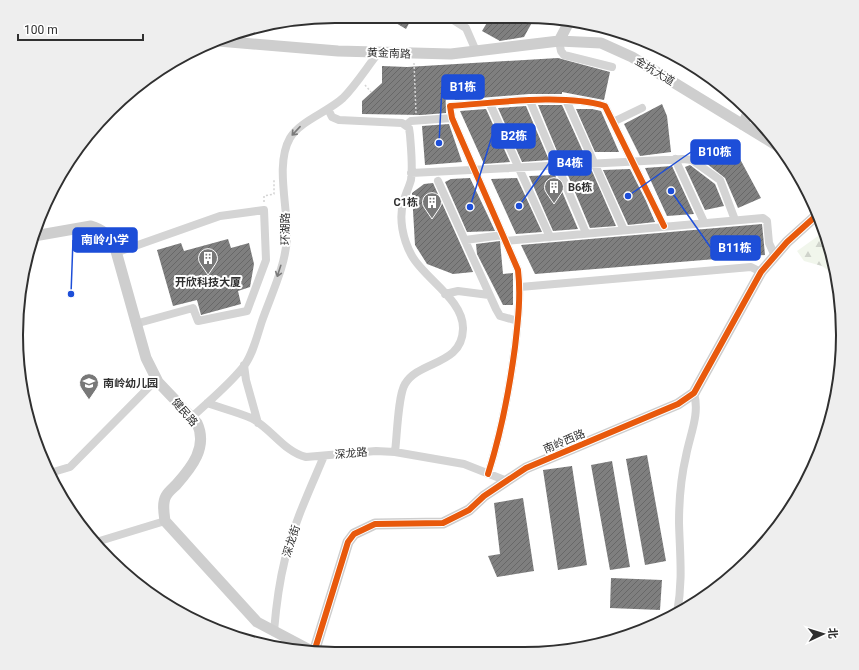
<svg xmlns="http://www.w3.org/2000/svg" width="859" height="670" font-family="Roboto,'Noto Sans SC',sans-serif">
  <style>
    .forest { fill: url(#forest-firs) }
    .building { fill: url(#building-hatch) }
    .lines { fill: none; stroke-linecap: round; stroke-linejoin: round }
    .path { stroke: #d4d4d4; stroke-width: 1.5; stroke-dasharray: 2 2; stroke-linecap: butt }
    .street { stroke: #d4d4d4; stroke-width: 8 }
    .secondary { stroke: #cecece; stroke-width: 11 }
    .cycleway-casing { stroke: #fff; stroke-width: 8 }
    .cycleway { stroke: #e8590c; stroke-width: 6 }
    .oneway { stroke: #7a7a7a }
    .labels { text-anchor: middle; stroke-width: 4; stroke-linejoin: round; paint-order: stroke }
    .street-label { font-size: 11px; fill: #303030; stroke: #fff }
    .poi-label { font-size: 11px; font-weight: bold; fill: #303030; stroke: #fff; text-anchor: start }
    .rim { fill: none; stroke: #303030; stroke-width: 2 }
    .leader { fill: none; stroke: #1d4ed8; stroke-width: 1.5 }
    .callout-dot { fill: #1d4ed8; stroke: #fff; stroke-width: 1.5 }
    .callout { fill: #1d4ed8; stroke: #1d4ed8; stroke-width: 1.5 }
    .callout-label { font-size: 12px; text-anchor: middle; font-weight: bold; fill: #fff }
  </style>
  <defs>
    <pattern id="forest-firs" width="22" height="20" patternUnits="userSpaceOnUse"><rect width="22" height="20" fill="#f1f6ec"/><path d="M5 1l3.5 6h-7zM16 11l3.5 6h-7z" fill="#cfd3cb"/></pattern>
    <pattern id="building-hatch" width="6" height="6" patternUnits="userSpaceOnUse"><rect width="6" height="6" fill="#7f7f7f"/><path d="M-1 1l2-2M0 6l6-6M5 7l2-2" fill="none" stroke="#686868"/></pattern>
  </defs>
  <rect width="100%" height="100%" fill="#fff"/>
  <path class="forest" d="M825 231 826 232 837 277 822 266 804 261 797 251Z"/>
  <path class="building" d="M384 16H413L406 29Z
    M491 16 535 17 524 37 500 41 482 31Z
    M558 58 610 72 604 100 562 92V94H529L455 100 445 77 446 113 421 115 362 114V101L382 83V66L407 67Z
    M662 104 667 116 671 152 640 156 624 124Z
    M538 105H562L584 154 559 156Z
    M526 106 549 160 522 162 498 108Z
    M486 109 510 162 484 164 460 111Z
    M576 109H592L601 111 619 152H595Z
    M449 124 462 162 425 165 422 126Z
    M712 142 740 159 761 198 738 208 725 178 702 160Z
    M690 165 715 184 724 206 705 210 685 167Z
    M672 166 694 214 667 216 645 168Z
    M630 169 646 201 655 222 628 225 603 170Z
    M592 171 616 226 590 228 567 173Z
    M555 175 578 229 553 231 529 176Z
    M470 178 489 218 495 231 467 232 445 182 451 179Z
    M517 178 542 232 516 234 491 179Z
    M433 183 473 272 453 274 427 264 415 245 412 193 424 184Z
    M762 224 765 255 535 274 521 245Z
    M228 239 231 248 249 243 254 264 250 287 238 291 241 304 201 315 197 300 173 306 157 250 181 243 184 251Z
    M500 241 503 274 513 273V305H503L477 254 476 244Z
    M647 455 666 561 645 565 626 459Z
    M612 461 630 567 610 570 591 465Z
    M572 466 587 565 558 570 543 470Z
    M523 498 534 571 497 577 488 556 500 554 494 503Z
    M611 578 662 580 660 610 610 608Z"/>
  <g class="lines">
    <path class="path" d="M414 63 416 113
      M365 85 371 92
      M264 202V196L274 194V179"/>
    <path class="street" d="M447 16 466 28 476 51
      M556 19 567 25
      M559 41 561 51 564 55 612 67
      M566 100 624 230
      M530 101 586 233
      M490 104 550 237
      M328 109 332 117 339 120 402 123 409 128 410 135C411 149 413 166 411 180 409 187 406 193 404 200 398 218 403 240 412 256 425 279 464 300 463 329 462 366 419 360 405 384 398 395 397 437 395 452
      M613 122 642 108
      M406 125 411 121 452 118
      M675 159 704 222
      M411 173 683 159 692 160 720 180 735 220
      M438 181 496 309 500 316 518 321
      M465 240 503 235
      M505 241 763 218 767 221 769 243 775 256
      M118 252 220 216 264 210 266 260 247 311 198 321 193 308 135 324
      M520 287 751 267 761 272
      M445 294 458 291 489 295
      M244 365 246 380 258 423
      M207 403C221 408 237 412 251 418 271 428 284 452 306 457L376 451 395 452 464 464 507 481
      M192 417C209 401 229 385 244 366 253 354 257 336 262 321 271 295 286 265 287 237 288 207 275 164 290 138 300 121 328 112 343 98 356 85 367 67 379 52
      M50 473 70 467 157 379
      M488 474C502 430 509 392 515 347 518 321 521 296 518 270L452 118 450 106C496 103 563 93 605 106L664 226
      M93 543 165 521
      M677 614C683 580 680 557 679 523 679 501 681 477 686 456 690 434 700 415 694 393
      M274 631C276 607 279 583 285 559 294 523 310 489 324 456"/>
    <path class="secondary" d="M218 41 338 51 451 54 559 41 601 43 632 57 781 148
      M559 41 569 22
      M743 125 749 110
      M34 236 91 226C102 229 108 235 114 244L146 358 158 382 197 423C208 447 192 467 176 485 173 488 168 492 166 496 162 503 164 513 165 521L257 622 308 649
      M315 649 348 542 354 534 375 524 443 523 469 510 484 496 526 468 678 404 694 393 761 272 787 242 818 214"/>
    <g class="cycleway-casing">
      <path id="cycleway" d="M488 474C502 430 509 392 515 347 518 321 521 296 518 270L452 118 450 106C496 103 563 93 605 106L664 226
        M315 649 348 542 354 534 375 524 443 523 469 510 484 496 526 468 678 404 694 393 761 272 787 242 818 214"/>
    </g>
    <use href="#cycleway" class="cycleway"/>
  </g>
  <defs><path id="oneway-shaft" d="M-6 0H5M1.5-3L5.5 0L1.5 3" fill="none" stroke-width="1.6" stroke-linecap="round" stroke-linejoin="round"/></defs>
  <g class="oneway">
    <use href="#oneway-shaft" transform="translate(296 131) rotate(133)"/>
    <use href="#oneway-shaft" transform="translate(279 271) rotate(108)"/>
  </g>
  <defs>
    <g id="building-pin" transform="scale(1)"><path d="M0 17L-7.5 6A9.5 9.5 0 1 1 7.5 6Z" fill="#787878" stroke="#fff"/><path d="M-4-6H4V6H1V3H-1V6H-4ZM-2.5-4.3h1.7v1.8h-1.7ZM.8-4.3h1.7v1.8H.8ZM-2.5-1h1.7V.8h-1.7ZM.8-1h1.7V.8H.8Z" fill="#fff"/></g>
    <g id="school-pin" transform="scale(1)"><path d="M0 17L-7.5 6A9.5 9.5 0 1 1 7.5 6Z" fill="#787878" stroke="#fff"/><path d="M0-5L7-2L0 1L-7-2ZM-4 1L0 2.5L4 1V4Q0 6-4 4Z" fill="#fff"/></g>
  </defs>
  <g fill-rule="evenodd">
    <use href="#building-pin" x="554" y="187"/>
    <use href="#building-pin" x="432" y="202"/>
    <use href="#building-pin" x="208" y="258"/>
    <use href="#school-pin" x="89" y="383"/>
  </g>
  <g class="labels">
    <g class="street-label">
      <text transform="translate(389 53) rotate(2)" y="4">黄金南路</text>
      <text transform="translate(655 71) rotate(31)" y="4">金坑大道</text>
      <text transform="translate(285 229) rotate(-90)" y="4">环湖路</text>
      <text transform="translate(185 412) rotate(49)" y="4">健民路</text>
      <text transform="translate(564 441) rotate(-23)" y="4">南岭西路</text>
      <text transform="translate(351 453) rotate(-5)" y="4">深龙路</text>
      <text transform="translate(291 541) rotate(-72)" y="4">深龙街</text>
    </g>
    <g class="poi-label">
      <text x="568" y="191">B6栋</text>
      <text x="418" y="206" text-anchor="end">C1栋</text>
      <text x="208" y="286" text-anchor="middle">开欣科技大厦</text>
      <text x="103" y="387">南岭幼儿园</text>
    </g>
  </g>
  <path d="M0 0H859V670H0ZM335 23H524A312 312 0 0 1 836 335V335A312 312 0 0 1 524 647H335A312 312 0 0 1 23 335V335A312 312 0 0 1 335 23Z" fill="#eee" fill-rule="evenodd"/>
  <path class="rim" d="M335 23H524A312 312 0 0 1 836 335V335A312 312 0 0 1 524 647H335A312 312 0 0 1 23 335V335A312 312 0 0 1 335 23Z"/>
  <path class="leader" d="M439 143L442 87M470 207L492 136M628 196L691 152M519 206L549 163M71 294L73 240M671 191L711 248"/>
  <g class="callout-dot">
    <circle cx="439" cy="143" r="4"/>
    <circle cx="470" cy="207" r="4"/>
    <circle cx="628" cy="196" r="4"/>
    <circle cx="519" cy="206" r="4"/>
    <circle cx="71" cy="294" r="4"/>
    <circle cx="671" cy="191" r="4"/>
  </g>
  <g class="callout">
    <rect x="442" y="75" width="42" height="24" rx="4"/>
    <rect x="492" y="124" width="43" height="24" rx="4"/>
    <rect x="691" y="140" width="49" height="24" rx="4"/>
    <rect x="549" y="151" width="42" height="24" rx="4"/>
    <rect x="73" y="228" width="64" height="24" rx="4"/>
    <rect x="711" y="236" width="49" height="24" rx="4"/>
  </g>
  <g class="callout-label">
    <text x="463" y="91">B1栋</text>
    <text x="514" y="140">B2栋</text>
    <text x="715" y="156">B10栋</text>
    <text x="570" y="167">B4栋</text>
    <text x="105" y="244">南岭小学</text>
    <text x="735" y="252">B11栋</text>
  </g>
  <g transform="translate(823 634) rotate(86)" stroke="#ffffff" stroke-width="3" paint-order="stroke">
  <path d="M0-3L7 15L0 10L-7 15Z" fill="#303030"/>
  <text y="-6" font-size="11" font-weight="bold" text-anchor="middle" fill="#303030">北</text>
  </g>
  <path d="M18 34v6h125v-6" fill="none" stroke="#303030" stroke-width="2"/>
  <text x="24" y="34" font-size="12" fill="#303030" stroke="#ffffff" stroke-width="3" paint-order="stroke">100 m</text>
</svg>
